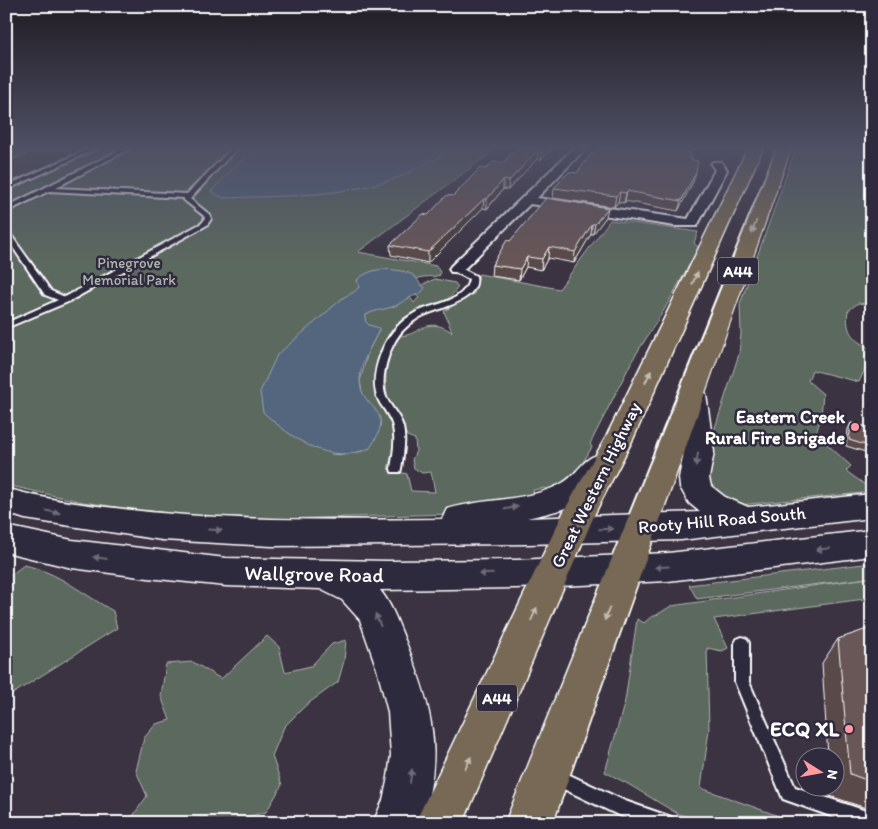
<svg xmlns="http://www.w3.org/2000/svg" width="878" height="829" font-family="Itim,sans-serif">
  <style>
    .green { fill: #5c695e; stroke: #aeb4ae; fill-rule: evenodd }
    .water { fill: #53667e; stroke: #98a3b2 }
    .lines { fill: none; stroke-linecap: round; stroke-linejoin: round }
    .lane-casing { stroke: #fff; stroke-width: 4 }
    .street-casing { stroke: #fff; stroke-width: 4 }
    .secondary-casing { stroke: #fff; stroke-width: 3 }
    .highway-casing { stroke: #fff; stroke-width: 3 }
    .lane { fill: #2f2a3d; fill-rule: evenodd }
    .street { fill: #2f2a3d; fill-rule: evenodd }
    .secondary { fill: #2f2a3d; fill-rule: evenodd }
    .highway { fill: #776954; fill-rule: evenodd }
    .wall { fill: #5a4a4a; stroke: #fff }
    .shaded-wall { fill: #4a3c3c; stroke: #fff }
    .building { fill: #695656; stroke: #fff }
    .oneway { fill: #c2bcb2 }
    .oneway2 { fill: #6d6a77 }
    .poi-dot { fill: #ff9aa2; stroke: #2f2a3d; stroke-width: 2 }
    .labels { text-anchor: middle; stroke-width: 5; stroke-linejoin: round; paint-order: stroke }
    .far-park-label { font-size: 15px; fill: #aeb4ae; stroke: #2f2a3d }
    .shield { fill: #2f2a3d; stroke: #c1bfc5; stroke-width: 1 }
    .shield-label { font-size: 16px; font-weight: bold; fill: #fff }
    .poi-label { font-size: 18px; font-weight: bold; fill: #fff; stroke: #2f2a3d; text-anchor: end }
    .street-label { font-size: 18px; fill: #fff; stroke: #2f2a3d }
    .near-street-label { font-size: 21px; fill: #fff; stroke: #2f2a3d }
    .near-poi-label { font-size: 21px; font-weight: bold; fill: #fff; stroke: #2f2a3d; text-anchor: end }
  </style>
  <rect width="100%" height="100%" fill="#3b3342"/>
  <filter id="ink" filterUnits="userSpaceOnUse"><feTurbulence type="fractalNoise" baseFrequency=".02" numOctaves="2"/><feDisplacementMap in="SourceGraphic" scale="10" xChannelSelector="R" yChannelSelector="G"/><feConvolveMatrix kernelMatrix="1 2 1 2 8 2 1 2 1" color-interpolation-filters="sRGB"/></filter>
  <g filter="url(#ink)">
    <path class="green" d="M102 148H497L358 252 436 266 440 272V275C432 278 425 275 417 279L413 276 410 297 414 303 419 297 415 295 418 294 421 285 435 279 455 283 458 287C449 302 434 308 417 308L389 335 374 379 377 397 394 429 395 444 388 469 407 474 411 491 435 492 431 472 422 473 414 468 412 460 416 451 415 439 407 436C402 423 393 413 389 400 382 380 387 353 400 336 422 335 425 315 452 332L444 311 474 294 479 274 559 289 610 220 698 232 694 243 699 248 664 310 633 359 590 444 592 447 573 479 547 495 545 488 533 490 534 498 449 514 283 519 212 517 137 510 83 502 6 485V192ZM344 297 391 307 375 310 366 315 364 321 369 325 379 330 368 352 360 381 362 393 363 451 344 455 331 454 309 328Z
      M796 148H872V305L858 303 848 311C845 332 853 341 872 349V354L859 382 812 370 808 381 823 394 821 416 816 434 851 466 846 471 871 489 872 492 739 505 715 495 710 481 700 474 739 354 741 334 740 304Z
      M872 563V598L714 619 728 648 722 651 707 648 709 730 701 788 798 823H713L678 814 628 784 605 772 625 701 637 619 644 623 652 616H655L671 606 868 578 697 599 689 585Z
      M24 565C58 572 83 594 113 611L117 628 6 698V574H12Z
      M267 636 279 647 285 672 311 666 332 644 346 640 344 661 338 682 306 705 284 727 272 756 282 785 266 812 228 822 201 818 189 823H128L147 796 136 771 144 738 156 724 170 720 161 696 166 664 193 662 221 679Z"/>
    <path class="water" d="M254 148H444L439 158C423 162 410 174 394 179 340 197 279 196 223 198L211 191Z
      M384 269C394 270 409 270 416 278 420 282 419 285 425 287 422 295 416 294 409 298 403 301 399 305 392 307 382 310 375 310 366 315L365 321 369 325 379 328V330C372 345 359 365 360 382 362 412 398 407 370 448 328 466 293 439 263 412L260 392 277 355 344 297 354 292 359 287 357 280C364 273 374 270 384 269Z"/>
    <g class="lines">
      <g class="lane-casing">
        <path id="lane" d="M91 148H98L6 190V186Z
          M124 148H131L55 188 187 194 232 148H237L190 199 210 215 211 219 207 225 68 302 6 328V323L58 300 45 295 6 237V230L8 231 51 291 65 297 202 223 205 219 204 216 184 200V198L49 191 6 212V207Z
          M453 267H459L476 276C481 301 438 308 422 316 414 320 404 328 399 335 388 350 379 380 386 397 391 408 400 416 403 427 406 441 403 455 401 469L400 472H392L391 469C393 455 396 441 393 427 391 418 385 411 380 403 370 386 376 365 383 348 390 333 402 319 417 312 435 303 465 302 469 279L453 271Z
          M742 637 747 639 749 643V682L795 787 872 813V823H850L783 799 735 682V643L737 639Z
          M555 768 625 801 671 817 673 823H640L616 814 549 782 547 776 549 770Z"/>
      </g>
      <g class="street-casing">
        <path id="street" d="M574 148H586L537 198 688 219 715 170 711 164 713 162H721L727 170 697 226H675L530 204 461 272H451L449 269 451 266Z"/>
      </g>
      <g class="secondary-casing">
        <path id="secondary" d="M693 386 702 388 706 394 714 452 709 478 711 486 725 497 748 507 872 494V518L681 540 527 544 272 546 162 540 25 519 6 513V488C42 499 78 504 115 508 224 522 333 520 442 519L447 509C483 498 525 502 559 485 582 474 584 448 612 456L616 463C592 504 571 508 527 518L700 512 689 503 680 487 679 478 684 452 680 394 684 388Z
          M6 526 72 540 226 558 388 561 516 560 668 553 872 530V556L668 581 516 588 380 590C393 606 399 626 407 645 433 710 444 755 421 823H373L383 800 388 777 391 755 388 712 377 669 360 620 342 600 320 589 226 586 148 578 72 568 6 552Z"/>
      </g>
      <g class="highway-casing">
        <path id="highway" d="M748 148H763L634 437 596 511 463 823H415L564 511 606 437Z
          M777 148H791C713 374 631 598 553 823H505C595 598 688 374 777 148Z"/>
      </g>
      <use href="#lane" class="lane"/>
      <use href="#street" class="street"/>
      <use href="#secondary" class="secondary"/>
      <use href="#highway" class="highway"/>
    </g>
    <path class="wall" d="M517 148H552L541 160 537 159 508 190 503 189 487 209 483 208 428 263 391 255 390 245 428 215 453 196 486 169 503 163Z
      M666 148V150L691 160 693 182 678 211 625 201 624 203 618 202 614 207 553 198 554 188 577 173 594 155Z
      M606 217 593 234H591L574 263 548 258 541 270 526 267 519 280 491 276 492 265 510 241Z
      M851 423 872 428V454L846 446 848 429Z
      M872 629V810L830 796V786H836V756H828L822 663 838 639Z"/>
    <path class="shaded-wall" d="M40 148H69L71 155 6 184V162Z
      M544 148H552L541 160 542 151Z
      M538 150 537 159 508 190 509 181Z
      M696 172 693 182 678 211 681 201Z
      M503 180V189L487 209V199Z
      M627 191 625 201 624 203 626 193Z
      M620 192 618 202 614 207 616 196Z
      M484 199 483 208 428 263V252Z
      M608 208 606 217 593 234 595 224Z
      M592 224 591 234 574 263 575 252Z
      M549 247 548 258 541 270 542 259Z
      M527 257 526 267 519 280 520 269Z"/>
    <path class="building" d="M6 148H40L6 162Z
      M517 148H544L542 151 538 150 509 181 503 180 487 199H484L428 252 390 245 423 214 428 215 447 195 453 196 480 168 486 169 493 162 503 163Z
      M597 148H666L665 150 692 153 691 160 698 161 696 172 681 201 627 191 626 193 620 192 616 196 554 188 569 172 577 173 591 154 594 155Z
      M546 198 608 208 595 224H592L575 252 549 247 542 259 527 257 520 269 492 265 507 240 510 241Z
      M851 423 872 428V447L849 440Z
      M870 628 872 629V782L850 774 838 639Z"/>
    <defs><path id="oneway-solid" d="M-6-.8H1V-3.2L6.5 0L1 3.2V.8H-6Z" transform="scale(1.25)"/></defs>
    <g class="oneway">
      <use href="#oneway-solid" transform="translate(754 227) rotate(111)"/>
      <use href="#oneway-solid" transform="translate(695 278) rotate(-65)"/>
      <use href="#oneway-solid" transform="translate(648 377) rotate(-65)"/>
      <use href="#oneway-solid" transform="translate(534 614) rotate(-66)"/>
      <use href="#oneway-solid" transform="translate(607 614) rotate(111)"/>
      <use href="#oneway-solid" transform="translate(468 763) rotate(-65)"/>
    </g>
    <g class="oneway2">
      <use href="#oneway-solid" transform="translate(697 459) rotate(100)"/>
      <use href="#oneway-solid" transform="translate(511 508) rotate(-12)"/>
      <use href="#oneway-solid" transform="translate(53 512) rotate(11)"/>
      <use href="#oneway-solid" transform="translate(606 529) rotate(-2)"/>
      <use href="#oneway-solid" transform="translate(215 530) rotate(3)"/>
      <use href="#oneway-solid" transform="translate(823 549) rotate(173)"/>
      <use href="#oneway-solid" transform="translate(100 558) rotate(-172)"/>
      <use href="#oneway-solid" transform="translate(662 567) rotate(177)"/>
      <use href="#oneway-solid" transform="translate(486 574) rotate(179)"/>
      <use href="#oneway-solid" transform="translate(378 620) rotate(-112)"/>
      <use href="#oneway-solid" transform="translate(411 776) rotate(-81)"/>
    </g>
  </g>
  <linearGradient id="sky" x2="0" y2="1"><stop stop-color="#201c24"/><stop offset="0.56" stop-color="#4f5065"/><stop offset="1" stop-color="#4f5065" stop-opacity="0"/></linearGradient>
  <rect width="878" height="264" fill="url(#sky)"/>
  <g class="poi-dot">
    <circle cx="855" cy="427" r="5"/>
    <circle cx="849" cy="729" r="5"/>
  </g>
  <g class="labels">
    <g class="far-park-label">
      <text x="129" y="268">Pinegrove<tspan x="129" dy="17">Memorial Park</tspan></text>
    </g>
    <g class="shield">
      <rect x="718" y="257.5" width="40" height="27" rx="4"/>
      <rect x="477" y="684.5" width="40" height="27" rx="4"/>
    </g>
    <g class="shield-label">
      <text x="738" y="277">A44</text>
      <text x="497" y="704">A44</text>
    </g>
    <g class="poi-label">
      <text x="845" y="423">Eastern Creek<tspan x="845" dy="21">Rural Fire Brigade</tspan></text>
    </g>
    <g class="street-label">
      <text transform="translate(596 485) rotate(-64)" y="6">Great Western Highway</text>
      <text transform="translate(722 520) rotate(-5)" y="6">Rooty Hill Road South</text>
    </g>
    <g class="near-street-label">
      <text transform="translate(314 574) rotate(1)" y="7">Wallgrove Road</text>
    </g>
    <g class="near-poi-label">
      <text x="839" y="736">ECQ XL</text>
    </g>
  </g>
  <rect width="878" height="829" fill="none" stroke="#2f2a3d" stroke-width="25"/>
  <rect x="12" y="12" width="853" height="804" fill="none" stroke="#fff" stroke-width="2" filter="url(#ink)"/>
  <g transform="translate(820 772) rotate(101)"><circle r="24" fill="#2f2a3d" stroke="#827f8b"/>
  <path d="M0-4L9 19L0 12L-9 19Z" fill="#ff9aa2"/>
  <text y="-8" font-size="14" font-weight="bold" text-anchor="middle" fill="#ffffff">N</text>
  </g>
</svg>
